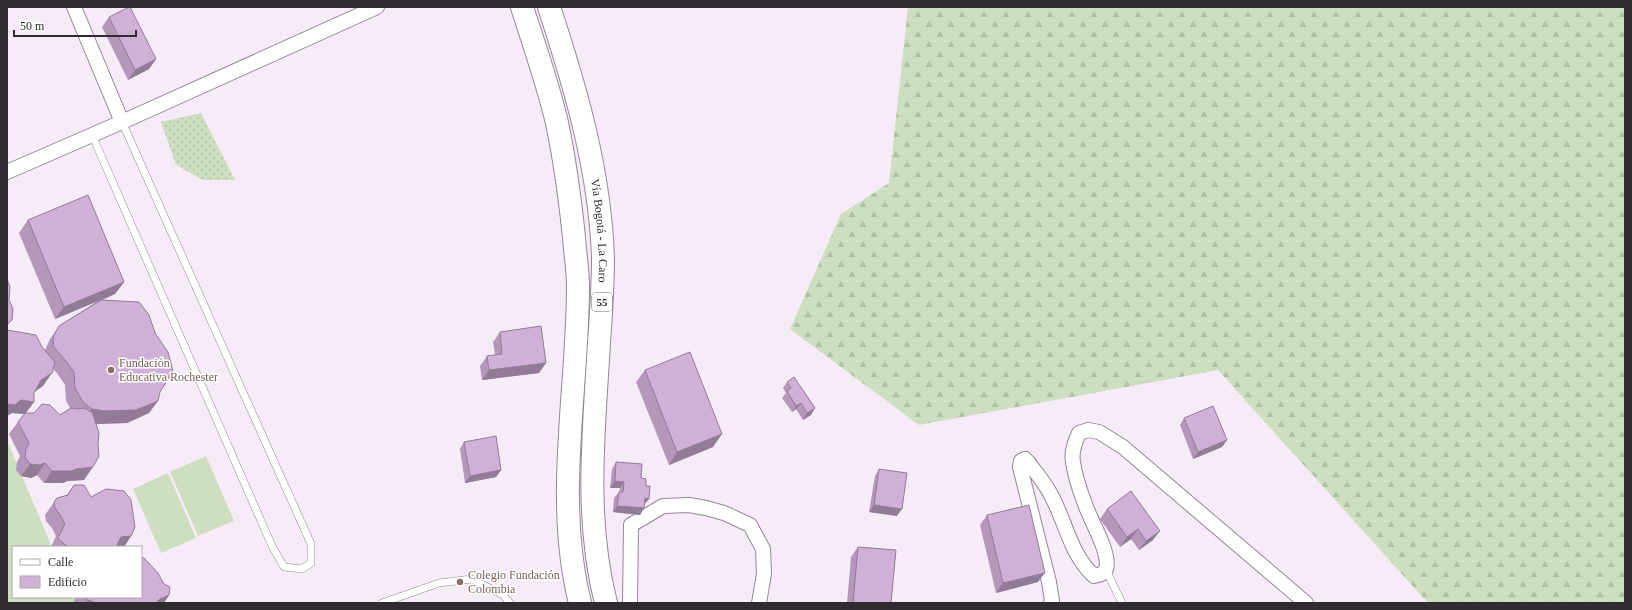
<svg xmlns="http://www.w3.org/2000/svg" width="1632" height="610" font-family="'Times New Roman',serif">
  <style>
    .grass { fill: url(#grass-dots) }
    .forest { fill: url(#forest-firs) }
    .garden { fill: #cddfc0 }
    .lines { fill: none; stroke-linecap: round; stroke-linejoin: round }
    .lane-casing { stroke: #928894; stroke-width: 8 }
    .street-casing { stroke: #928894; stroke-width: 16 }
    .primary-casing { stroke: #928894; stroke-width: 24 }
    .lane { stroke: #fff; stroke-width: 7 }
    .street { stroke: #fff; stroke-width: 14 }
    .primary { stroke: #fff; stroke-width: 22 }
    .wall { fill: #b497ba; fill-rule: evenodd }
    .shaded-wall { fill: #927b97 }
    .building { fill: #d1b0d8; stroke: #927b97 }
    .education-dot { fill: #8d6e63; stroke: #fff; stroke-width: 1.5 }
    .labels { text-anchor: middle; stroke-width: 3; stroke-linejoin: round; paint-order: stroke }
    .shield { fill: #fff; stroke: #6d6b6e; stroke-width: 1 }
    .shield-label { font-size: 11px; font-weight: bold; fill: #2f2b30 }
    .street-label { font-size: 12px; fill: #2f2b30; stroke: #fff }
    .education-label { font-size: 12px; fill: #785e54; stroke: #fff; text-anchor: start }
  </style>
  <defs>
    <pattern id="grass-dots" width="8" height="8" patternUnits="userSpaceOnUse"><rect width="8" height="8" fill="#cddfc0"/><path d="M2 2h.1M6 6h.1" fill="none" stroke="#b0c0a5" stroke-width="1.8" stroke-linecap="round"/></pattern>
    <pattern id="forest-firs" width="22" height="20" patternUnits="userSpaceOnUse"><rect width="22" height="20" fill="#cddfc0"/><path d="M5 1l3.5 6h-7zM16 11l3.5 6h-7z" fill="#b0c0a5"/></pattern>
  </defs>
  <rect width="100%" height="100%" fill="#f6ecf8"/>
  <path class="grass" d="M201 113 235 180H203L176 165 161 122Z"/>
  <path class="forest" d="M908 7H1625V603H1428L1218 370 919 425 790 329 841 214 889 183Z"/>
  <path class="garden" d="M7 443H8L52 547H13V597H73L76 603H7Z
    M206 456 234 521 198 536 170 472Z
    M168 473 196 538 161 553 133 489Z"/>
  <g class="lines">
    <g class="lane-casing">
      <path id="lane" d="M92 135 272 546 284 567 302 569 311 563V544L122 122
        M1106 570 1122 603
        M382 603 439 583 472 579 503 595 510 603"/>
    </g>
    <g class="street-casing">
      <path id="street" d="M74 7 122 122
        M7 172 122 122 377 7
        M630 603 631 525 663 506 689 505 706 508 724 513 750 525 763 549 764 574 759 603
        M1051 603 1052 601 1049 582 1020 467 1021 461 1025 459 1028 462C1036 473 1045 483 1051 495 1066 522 1070 554 1094 576 1099 575 1104 574 1106 569 1111 553 1090 520 1085 504 1080 491 1075 476 1073 462 1071 452 1075 442 1079 433L1088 430 1099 432 1123 447 1306 603"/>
    </g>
    <g class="primary-casing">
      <g id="primary">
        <path d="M522 7C534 45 548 84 557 123 565 161 570 199 574 237 575 253 578 270 578 286 578 390 554 500 580 603"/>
        <path id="s1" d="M549 7C576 89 600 171 603 258 603 287 601 315 599 343 594 430 584 518 606 603"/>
      </g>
    </g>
    <use href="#lane" class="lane"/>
    <use href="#street" class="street"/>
    <use href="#primary" class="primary"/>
  </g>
  <path class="wall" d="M109 17 156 59 149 69 128 80 102 27Z
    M28 220 124 282 115 294 103 300 160 392 149 413 127 423 96 424 84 480 67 481 63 483H44L37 475 31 478 21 476 16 470 17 462 20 456 9 434 18 422 25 414 12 413 7 416V330L42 347 45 350 46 348 50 339 59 326 98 301 55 319 19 233ZM53 369 57 373 65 385 66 401 70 408 60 415 25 414 34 402V393L36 391 43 386Z
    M500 332 546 363 539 373 482 380 480 366 487 356 495 355 493 342Z
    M645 370 713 447 669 465 636 382Z
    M787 382 811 415 803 420 796 409 792 412 782 398 786 393 783 388Z
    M1184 418 1227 440 1222 447 1193 459 1180 425Z
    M464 442 501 470 496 477 465 483 460 449Z
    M616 462 641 478 645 505 640 515 613 512 614 498 619 492 620 488H610L612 469Z
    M879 469 897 516 869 512 875 476Z
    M74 485 91 497 131 536 124 547H51L56 536 52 528 46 521 45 515 57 498 67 495Z
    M1131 491 1153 540 1139 550 1131 539 1120 547 1100 519 1107 509Z
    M987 515 1038 582 996 593 980 525Z
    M858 547 891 603H847L851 557Z
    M169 595 164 603H74V602L75 597H141Z"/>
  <path class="shaded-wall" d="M156 59 149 69 128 80 135 70Z
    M124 282 115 294 55 319 64 307Z
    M546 363 539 373 482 380 489 370Z
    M52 373 43 386 32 393 41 380Z
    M21 400 34 402 25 414 12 413 7 416V404Z
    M158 401 149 413 127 423 96 424 83 421 92 409Z
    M801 403 796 409 792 412 796 406Z
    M815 408 811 415 803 420 807 413Z
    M722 434 713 447 669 465 677 452Z
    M1227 440 1222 447 1193 459 1198 452Z
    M45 463 37 475 31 478 21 476 30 464Z
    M93 467 84 480 67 481 63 483H44L52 471Z
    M501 470 496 477 465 483 470 476Z
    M615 481 624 482 620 488H610Z
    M645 498 649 499 644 505Z
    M874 505 902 509 897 516 869 512Z
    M617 506 644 508 640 515 613 512Z
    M1138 529 1131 539 1120 547 1127 537Z
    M1160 531 1153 540 1139 550 1146 541Z
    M131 536 124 547H114L121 537Z
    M65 545 72 547H64Z
    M1045 573 1038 582 996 593 1003 583Z
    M169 595 164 603H156L160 599Z
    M88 600 96 603H85Z"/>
  <path class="building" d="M129 7H130L156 59 135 70 109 17Z
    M88 195 124 282 64 307 28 220Z
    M7 279 10 287 9 300 13 309 12 320 7 325Z
    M101 300 139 302 149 315 155 333 168 352 173 371 160 392 158 401 136 410 105 411 92 409 83 402 75 388 74 372 65 360 53 346 54 335 59 326Z
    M541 326 546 363 489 370 487 356 502 354 500 332Z
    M7 330 36 335 42 347 55 362 52 373 41 380 34 393V402L21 400 15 405 7 404Z
    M690 352 722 434 677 452 645 370Z
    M794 377 815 408 807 413 801 403 796 406 787 391 791 388 787 382Z
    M42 404 50 405 60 415 71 408 78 409 84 408 92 412 99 433 98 444 99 456 93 467 76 469 72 471H52L45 463 40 465 30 464 25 457 26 449 29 443 18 422 25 413H34Z
    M1213 406 1227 440 1198 452 1184 418Z
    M496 436 501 470 470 476 464 442Z
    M616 462 642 464 641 478 646 479V486H650L649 499 645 498 644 508 617 506 619 492H623L624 482 615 481Z
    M879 469 907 473 902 509 874 505Z
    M74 485H84L91 497 106 489 124 491 131 500 135 527 131 536 121 537 116 547H72L65 545 58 538 65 524 61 516 55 508 54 502 57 498 68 495Z
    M1131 491 1160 531 1146 541 1138 529 1127 537 1107 509Z
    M1029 505 1045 573 1003 583 987 515Z
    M858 547 896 550 891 603H853Z
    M141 557 144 558 158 573 164 584 170 587 169 595 160 599 156 603H96L88 600 86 597H141Z"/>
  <g class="education-dot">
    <circle cx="111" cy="370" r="4"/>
    <circle cx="460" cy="582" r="4"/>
  </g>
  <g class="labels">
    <rect class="shield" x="592" y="293" width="20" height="18" rx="3"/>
    <g class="shield-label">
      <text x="602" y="306">55</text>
    </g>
    <g class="street-label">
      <text dy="4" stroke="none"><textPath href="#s1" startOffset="230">Vía Bogotá - La Caro</textPath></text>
    </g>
    <g class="education-label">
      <text x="119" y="367">Fundación<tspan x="119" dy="14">Educativa Rochester</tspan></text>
      <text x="468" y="579">Colegio Fundación<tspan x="468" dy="14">Colombia</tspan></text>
    </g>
  </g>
  <rect width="1632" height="610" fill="none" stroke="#2f2b30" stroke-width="16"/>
  <rect x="12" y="546" width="130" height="52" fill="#ffffff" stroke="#acaaac"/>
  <rect x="20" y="559" width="20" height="6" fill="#ffffff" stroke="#acaaac"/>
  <text x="48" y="566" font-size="12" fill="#2f2b30">Calle</text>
  <rect x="20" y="576" width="20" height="12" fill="#d1b0d8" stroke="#acaaac"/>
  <text x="48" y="586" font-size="12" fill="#2f2b30">Edificio</text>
  <path d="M14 30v6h122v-6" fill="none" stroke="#2f2b30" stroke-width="2"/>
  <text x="20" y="30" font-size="12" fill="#2f2b30" stroke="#ffffff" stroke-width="3" paint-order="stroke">50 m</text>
</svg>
